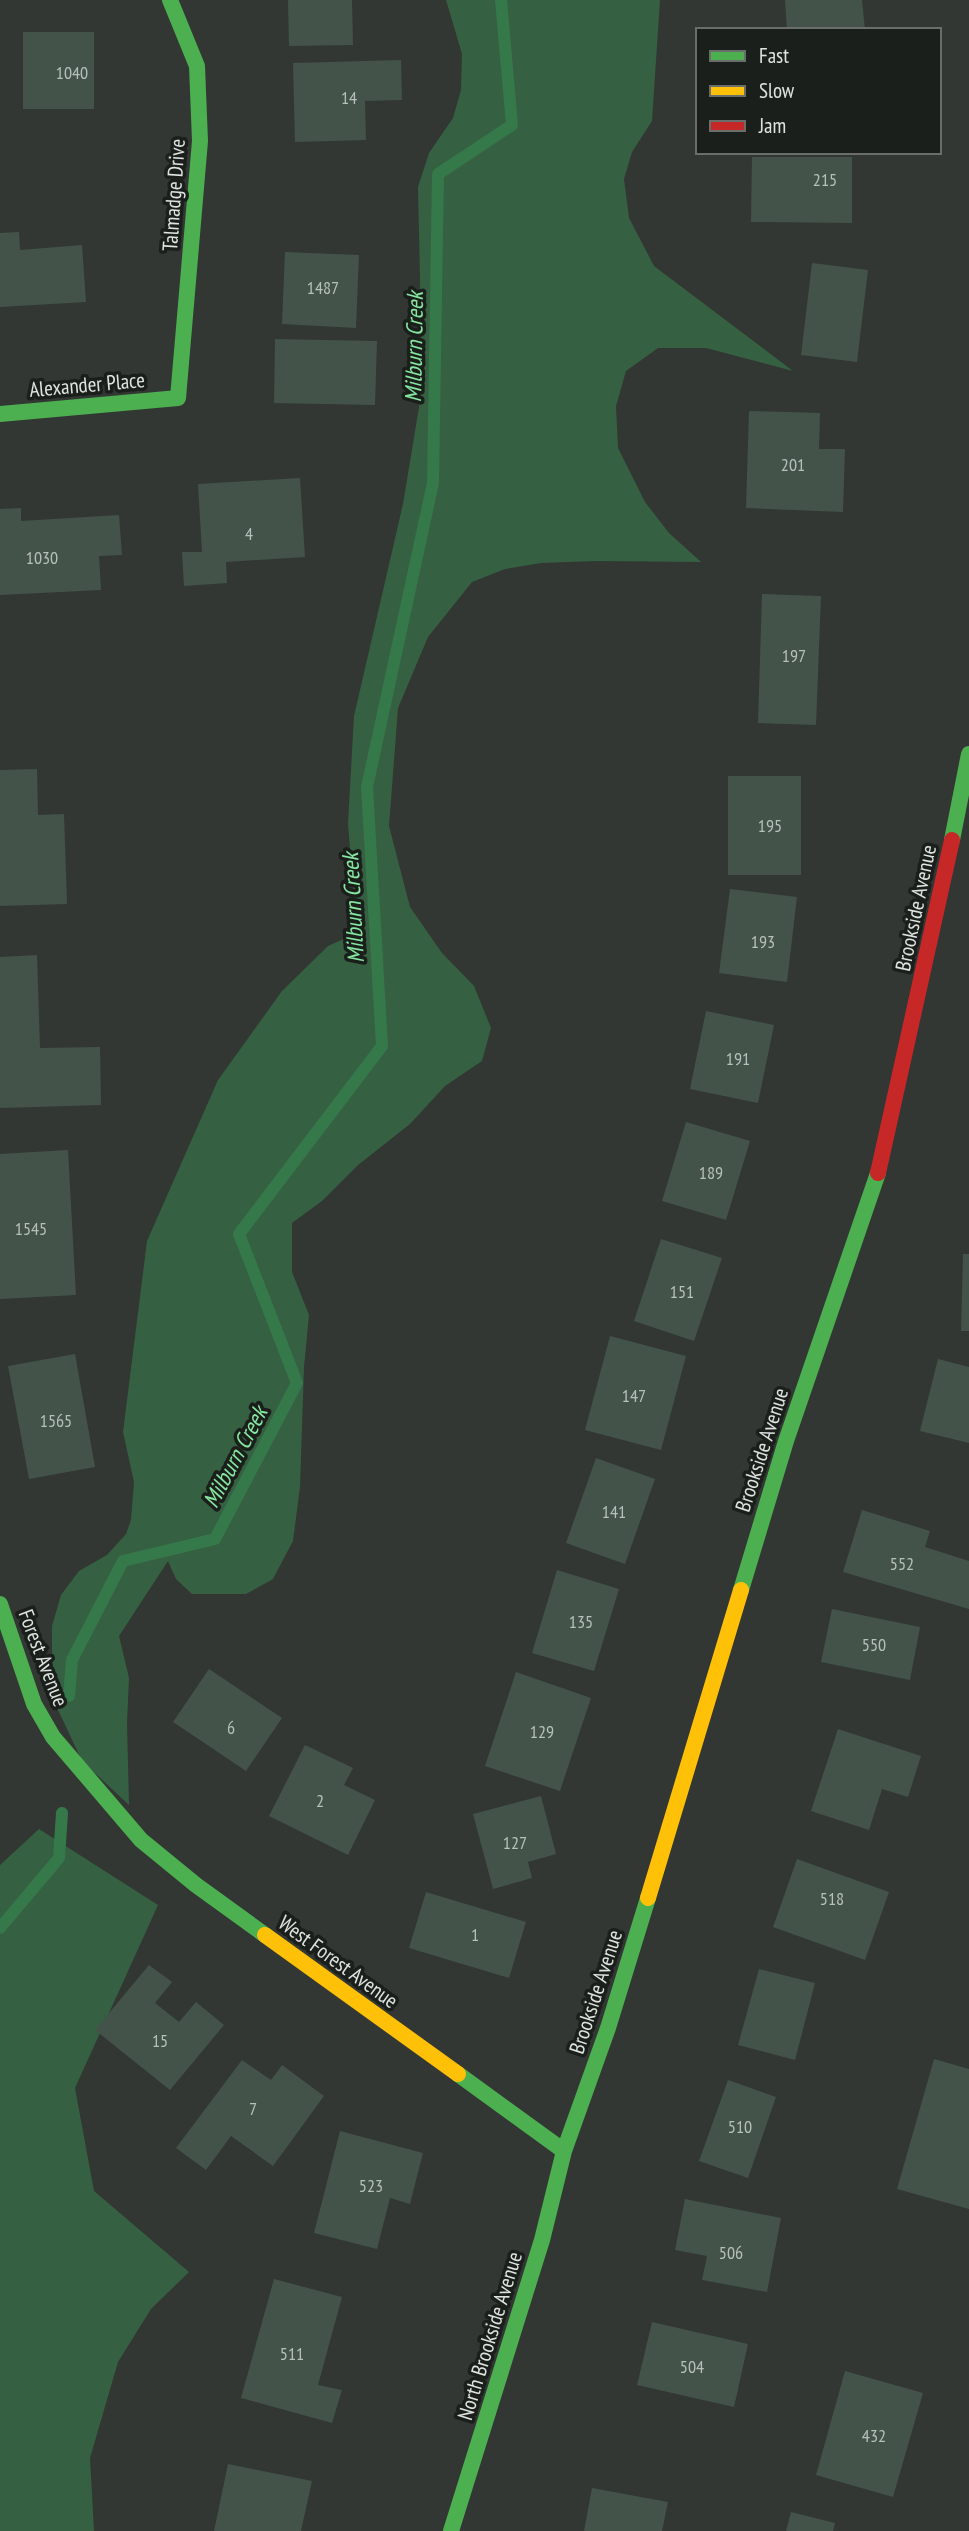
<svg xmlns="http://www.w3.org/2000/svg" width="969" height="2531" font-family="'PT Sans Narrow',sans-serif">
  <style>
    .green { fill: #366042 }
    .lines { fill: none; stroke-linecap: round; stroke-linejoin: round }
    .stream { stroke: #35784a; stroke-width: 12 }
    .building { fill: #435349 }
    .fast { stroke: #4caf50; stroke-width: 16 }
    .slow { stroke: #ffc107; stroke-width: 16 }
    .jam { stroke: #c62828; stroke-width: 16 }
    .labels { text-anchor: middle; stroke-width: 7; stroke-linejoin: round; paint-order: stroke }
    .number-label { font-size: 18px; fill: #b7c0ba }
    .street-label { font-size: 21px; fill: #dee4df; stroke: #1b1f1c }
    .water-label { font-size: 23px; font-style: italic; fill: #86e8a0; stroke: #1b1f1c }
  </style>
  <rect width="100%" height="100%" fill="#323733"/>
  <path class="green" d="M446 0H660L652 121 632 152 624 179 629 218 654 266 793 371 706 348H658L626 371 616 406 618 448 645 502 669 533 701 562 595 561 541 563 505 569 472 582 428 637 398 708 389 826 410 907 442 953 474 986 491 1028 482 1061 445 1086 410 1124 358 1165 322 1201 292 1223V1272L309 1315 304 1367 300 1487 293 1541 273 1579 246 1594H192L176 1579 168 1561 119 1636 129 1678 127 1723 129 1805 82 1761 52 1697V1626L61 1595 79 1571 107 1555 126 1534 131 1520 134 1482 123 1432 147 1241 218 1080 282 991 328 946 357 933 348 824 354 716 403 504 420 401 421 323 418 187 429 153 453 118 461 90 462 54Z
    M39 1829 158 1905 75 2088 94 2191 189 2272 151 2309 118 2362 90 2458 94 2531H0V1865Z"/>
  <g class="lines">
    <path class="stream" d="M69 1696 72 1660 123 1561 215 1539 297 1383 239 1234 382 1046 367 787 433 483 438 174 512 125 501 0
      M0 1928 59 1858 62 1813"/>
  </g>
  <path class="building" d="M288 0H352L353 45 289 46Z
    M785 0H862L865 30H787Z
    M23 32H94V109H23Z
    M401 60 402 100 365 101 366 140 295 142 293 63Z
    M752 157H852V223L751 222Z
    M19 232 20 250 82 245 86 302 0 307V233Z
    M285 252 359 255 356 328 282 324Z
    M812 263 868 270 857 362 801 355Z
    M275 339 377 341 375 405 274 403Z
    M749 411 820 413 819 449H845L843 512 746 508Z
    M300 478 305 557 226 562 227 583 184 586 182 552H202L198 484Z
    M21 508V521L119 515 122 555 99 556 101 590 0 595V509Z
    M762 594 821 596 816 725 758 723Z
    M37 769 38 815 64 814 67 904 0 906V770Z
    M728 776H801V875H728Z
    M730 889 797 897 787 982 719 973Z
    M37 955 40 1048 100 1047 101 1105 0 1108V957Z
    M706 1011 774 1025 758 1103 690 1089Z
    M686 1122 750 1141 726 1220 662 1201Z
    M68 1150 76 1295 0 1299V1154Z
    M661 1239 722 1258 694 1341 634 1321Z
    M963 1254H969V1331H961Z
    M610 1336 686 1356 661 1450 585 1430Z
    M75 1354 95 1467 29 1479 8 1366Z
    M938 1359 969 1367V1443L920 1431Z
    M596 1458 655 1479 625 1564 566 1543Z
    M862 1510 930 1531 925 1547 969 1561V1609L843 1572Z
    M557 1570 619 1589 594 1671 532 1653Z
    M832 1609 920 1627 910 1680 821 1662Z
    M209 1669 282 1718 246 1771 173 1722Z
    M516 1672 591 1698 560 1791 485 1766Z
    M838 1729 921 1756 908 1797 882 1789 869 1830 811 1811Z
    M305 1745 353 1768 344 1785 375 1800 348 1855 269 1816Z
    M541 1796 556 1854 528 1862 532 1878 493 1889 473 1814Z
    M797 1859 889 1892 865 1960 773 1927Z
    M426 1892 526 1922 509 1978 409 1948Z
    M149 1965 172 1982 155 2003 179 2022 196 2002 224 2025 170 2090 95 2030Z
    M759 1969 815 1983 795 2060 738 2045Z
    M934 2059 969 2069V2209L897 2189Z
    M242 2060 271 2080 282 2065 324 2096 273 2166 231 2136 206 2170 176 2148Z
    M728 2080 776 2097 748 2178 699 2161Z
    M340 2131 423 2153 410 2204 390 2198 377 2249 314 2233Z
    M685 2199 781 2218 767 2292 702 2280 707 2256 675 2250Z
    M274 2279 342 2297 318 2385 342 2390 332 2423 241 2398Z
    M652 2322 748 2344 734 2407 637 2385Z
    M845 2371 923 2393 893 2497 816 2475Z
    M228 2464 312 2481 301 2531H214Z
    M592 2488 668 2502 662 2531H584Z
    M791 2512 835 2523 833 2531H786Z"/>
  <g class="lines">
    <path class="fast" d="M0 414 178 398 200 141 197 66 170 0
      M952 840 969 754
      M741 1590 786 1441 878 1173
      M0 1604 34 1704 53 1737 141 1840 196 1885 265 1935
      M458 2074 564 2151
      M451 2531 542 2240 564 2151 608 2028 648 1898"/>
    <path class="slow" d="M648 1898 741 1590
      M265 1935 458 2074"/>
    <path class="jam" d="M878 1173 952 840"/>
  </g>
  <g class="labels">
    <g class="number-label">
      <text x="72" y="79">1040</text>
      <text x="349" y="104">14</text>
      <text x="825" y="186">215</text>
      <text x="323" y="294">1487</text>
      <text x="793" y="471">201</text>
      <text x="249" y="540">4</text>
      <text x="42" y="564">1030</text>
      <text x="794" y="662">197</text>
      <text x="770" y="832">195</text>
      <text x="763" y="948">193</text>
      <text x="738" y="1065">191</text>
      <text x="711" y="1179">189</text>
      <text x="31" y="1235">1545</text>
      <text x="682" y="1298">151</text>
      <text x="634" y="1402">147</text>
      <text x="56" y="1427">1565</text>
      <text x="614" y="1518">141</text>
      <text x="902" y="1570">552</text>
      <text x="581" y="1628">135</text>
      <text x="874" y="1651">550</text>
      <text x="231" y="1734">6</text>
      <text x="542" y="1738">129</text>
      <text x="320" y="1807">2</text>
      <text x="515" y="1849">127</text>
      <text x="832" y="1905">518</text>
      <text x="475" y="1941">1</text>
      <text x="160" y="2047">15</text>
      <text x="253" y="2115">7</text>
      <text x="740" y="2133">510</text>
      <text x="371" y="2192">523</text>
      <text x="731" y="2259">506</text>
      <text x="292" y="2360">511</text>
      <text x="692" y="2373">504</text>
      <text x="874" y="2442">432</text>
    </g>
    <g class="street-label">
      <text transform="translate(174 195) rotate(-86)" y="7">Talmadge Drive</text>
      <text transform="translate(87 385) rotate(-5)" y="7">Alexander Place</text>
      <text transform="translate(916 908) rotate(-78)" y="7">Brookside Avenue</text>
      <text transform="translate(762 1450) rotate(-72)" y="7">Brookside Avenue</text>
      <text transform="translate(43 1658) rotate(69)" y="7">Forest Avenue</text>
      <text transform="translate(338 1962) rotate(36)" y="7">West Forest Avenue</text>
      <text transform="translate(596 1992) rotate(-72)" y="7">Brookside Avenue</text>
      <text transform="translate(490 2336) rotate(-73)" y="7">North Brookside Avenue</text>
    </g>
    <g class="water-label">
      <text transform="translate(414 347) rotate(-89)" y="8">Milburn Creek</text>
      <text transform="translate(353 908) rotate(-93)" y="8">Milburn Creek</text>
      <text transform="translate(235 1457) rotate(-62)" y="8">Milburn Creek</text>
    </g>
  </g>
  <rect x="696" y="28" width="245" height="126" fill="#1b1f1c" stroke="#696e6a" stroke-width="2"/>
  <rect x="710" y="51" width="35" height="10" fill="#4caf50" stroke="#696e6a" stroke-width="2"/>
  <text x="759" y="63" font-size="21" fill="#dee4df">Fast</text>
  <rect x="710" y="86" width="35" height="10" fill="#ffc107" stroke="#696e6a" stroke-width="2"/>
  <text x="759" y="98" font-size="21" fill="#dee4df">Slow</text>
  <rect x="710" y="121" width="35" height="10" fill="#c62828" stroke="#696e6a" stroke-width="2"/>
  <text x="759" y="133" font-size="21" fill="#dee4df">Jam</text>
</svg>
